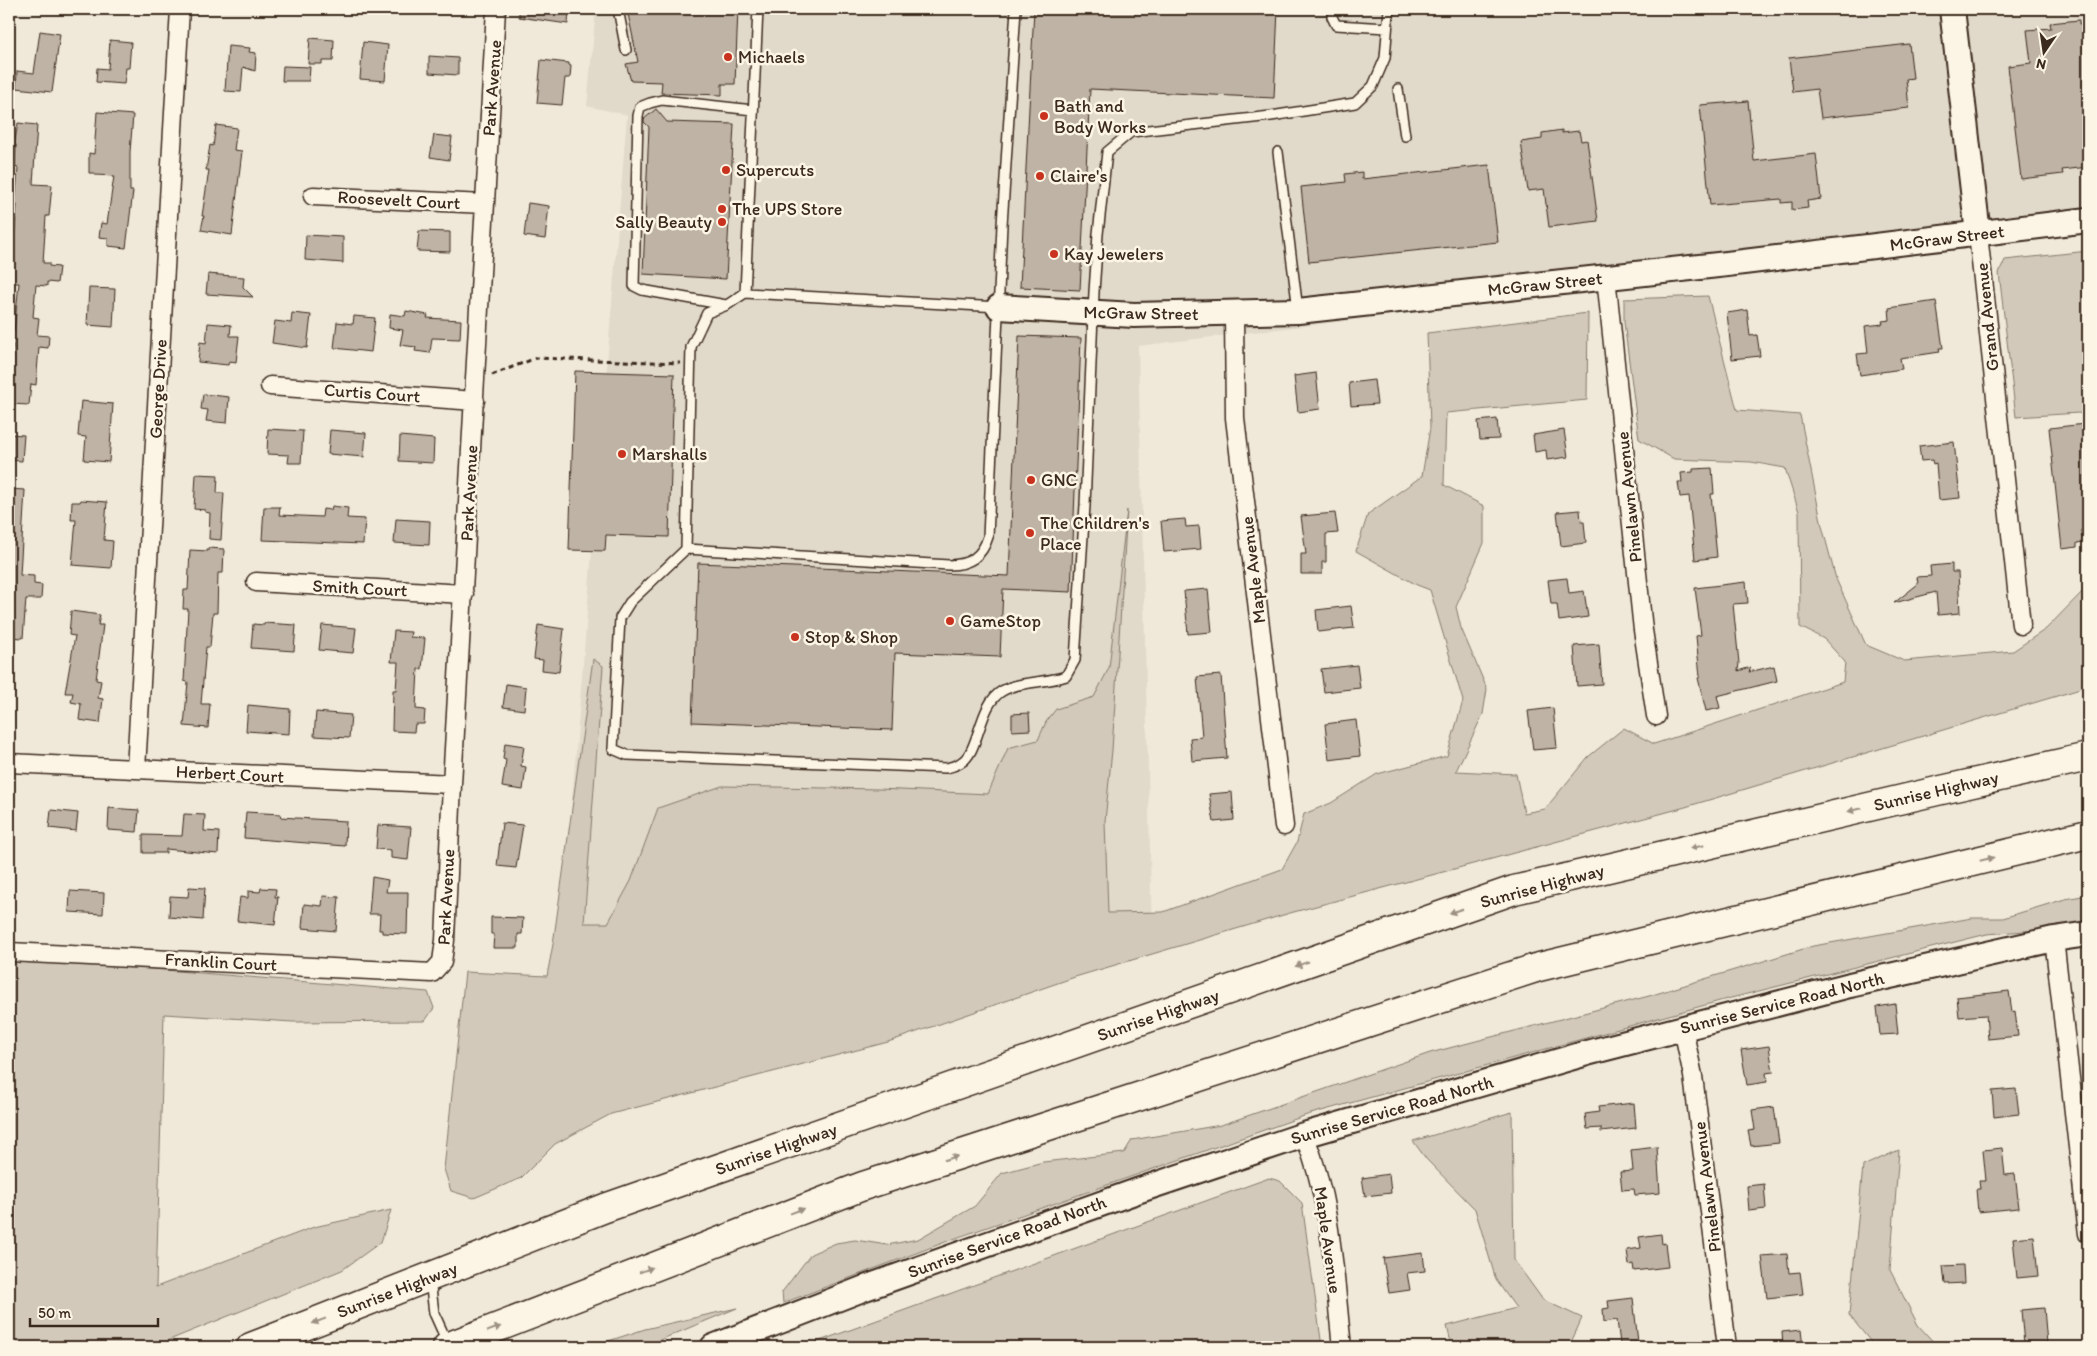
<svg xmlns="http://www.w3.org/2000/svg" width="2097" height="1356" font-family="Itim,sans-serif">
  <style>
    .built { fill: #e1d9c9 }
    .green { fill: #d2c9ba; stroke: #867a6c }
    .building { fill: #beb3a4; stroke: #3b2a1e }
    .lines { fill: none; stroke-linecap: round; stroke-linejoin: round }
    .lane-casing { stroke: #3b2a1e; stroke-width: 12 }
    .street-casing { stroke: #3b2a1e; stroke-width: 21 }
    .secondary-casing { stroke: #3b2a1e; stroke-width: 28 }
    .highway-casing { stroke: #3b2a1e; stroke-width: 31 }
    .path { stroke: #3b2a1e; stroke-width: 3; stroke-dasharray: 5 4; stroke-linecap: butt }
    .lane { stroke: #fcf5e5; stroke-width: 9 }
    .street { stroke: #fcf5e5; stroke-width: 18 }
    .secondary { stroke: #fcf5e5; stroke-width: 24 }
    .highway { stroke: #fcf5e5; stroke-width: 28 }
    .oneway { fill: #9c9082 }
    .poi-dot { fill: #c8321e; stroke: #fcf5e5; stroke-width: 2 }
    .labels { text-anchor: middle; stroke-width: 5; stroke-linejoin: round; paint-order: stroke }
    .poi-label { font-size: 18px; fill: #3b2a1e; stroke: #fcf5e5; text-anchor: start }
    .street-label { font-size: 18px; fill: #3b2a1e; stroke: #fcf5e5 }
  </style>
  <rect width="100%" height="100%" fill="#f0e9d9"/>
  <filter id="ink" filterUnits="userSpaceOnUse"><feTurbulence type="fractalNoise" baseFrequency=".02" numOctaves="2"/><feDisplacementMap in="SourceGraphic" scale="10" xChannelSelector="R" yChannelSelector="G"/><feConvolveMatrix kernelMatrix="1 2 1 2 8 2 1 2 1" color-interpolation-filters="sRGB"/></filter>
  <g filter="url(#ink)">
    <path class="built" d="M596 9H2088V231L1138 346 1152 939 556 1000 627 115 587 106Z"/>
    <path class="green" d="M2088 251V419L2079 413 2016 417 1999 273 2005 260Z
      M1708 296 1737 410 1800 415 1822 526 1836 579 1866 645 1904 661 2013 651 2046 629 2088 586V681L2077 690 1682 808 1290 913 1075 977 888 1042 611 1114 555 1144 521 1178 474 1198 451 1191 444 1169 465 972 547 976 553 944 593 659 603 666 584 923H608L631 881 658 808 722 786 879 789 988 794 1008 748 1038 740 1046 722 1056 709 1094 697 1109 668 1127 510 1112 750 1105 821 1108 913 1163 912 1282 869 1297 842 1304 814 1331 803 1377 774 1447 756 1463 701 1430 590 1417 585 1356 551 1368 514 1422 476 1430 428 1427 333 1588 313 1587 400 1446 413 1444 485 1484 506V543L1456 607 1461 628 1487 689 1483 714 1456 771 1516 774 1524 813 1545 809 1588 757 1624 728 1654 744 1843 682 1845 662 1824 639 1800 627 1799 512 1785 468 1751 462 1674 459 1639 439 1624 322V299Z
      M2088 895V926L1987 934 1727 999 1307 1115 956 1238 783 1303 782 1292 811 1254 836 1243 855 1240 887 1245 918 1239 975 1206 1002 1173 1043 1162 1124 1153 1132 1140 1221 1125 1430 1053 1649 996 1813 946 1972 918H2003L2065 899Z
      M9 957 428 992 434 1008 425 1021 293 1022 164 1014 156 1287 314 1227 391 1210 381 1242 342 1270 152 1347H9Z
      M1512 1112 1514 1260 1543 1300 1582 1318 1569 1347H1452L1447 1326 1516 1308 1496 1280 1475 1209 1427 1160 1413 1141Z
      M1899 1150 1890 1270 1918 1325 1938 1347H1875L1849 1315 1863 1166Z
      M1269 1178 1280 1181 1302 1203 1322 1347H803Z
      M737 1308 643 1347H590L645 1329Z"/>
    <path class="building" d="M519 9H569L568 24 519 17Z
      M627 9H738L735 84H722V95L661 93 662 82 631 81 626 64 638 62Z
      M1034 9H1278L1274 98 1090 89 1080 290 1020 287Z
      M2079 20V24L2088 23V167L2062 170 2063 174 2021 179 2008 66 2031 63 2027 30 2051 28 2050 23Z
      M40 31 60 34 52 92 16 88 17 71 34 73Z
      M310 38 334 40 333 61H322V64H308Z
      M110 40 131 42 129 68H126L124 84 96 82 97 68 108 69Z
      M363 42 388 45 385 81 360 79Z
      M1909 44 1913 78 1906 79 1909 108 1821 118 1817 89 1793 92 1789 58Z
      M228 46 250 48 249 52 256 53 255 71 243 67 241 92 225 91Z
      M429 56 458 58V75L429 73Z
      M541 60 569 63V65L571 66 570 78H565L562 105 537 103Z
      M283 66 310 67 309 81H282Z
      M1748 101 1754 161 1816 154 1821 199 1807 201 1808 208 1792 210V202L1781 203V199L1710 205 1700 105Z
      M656 109 667 122 734 124 726 279 643 274 649 127 644 122V119Z
      M97 112 133 115 130 152V191H133L126 248 108 246V238L99 237 101 223 107 224 114 176 95 175V173H89V153L94 154Z
      M18 123 37 125 33 184 52 185 49 216H46L43 263H49V266L59 267 57 283 47 282V286L36 285 33 317 39 318 37 335 49 336 48 348 39 347 36 385 31 384 29 405 10 404 11 393H9L13 345H9V332H14L19 283H10L17 205H15L18 168 15 167 16 145H14Z
      M216 125 237 128 234 150 242 151 232 235 201 230 204 216H202L209 170H206L210 145 213 146Z
      M1562 130V133L1579 131 1581 141 1587 140 1598 221 1549 227 1544 189 1528 191 1521 142 1542 139V133Z
      M434 135 452 137 449 160 430 157Z
      M1489 165 1498 242 1309 262 1301 187 1346 182 1345 174 1362 172V179Z
      M528 203 549 206 545 239 524 236Z
      M419 231 450 232V252L417 251Z
      M306 235 343 237V263L305 260Z
      M208 274 244 277 243 287 253 297 206 294Z
      M89 288 115 289 113 327 87 325Z
      M1936 301 1943 348H1939L1940 352 1900 358 1902 369 1860 375 1857 354 1868 353 1865 326 1883 324 1882 321 1890 320 1889 308Z
      M1747 310 1750 336 1757 335 1760 356 1732 359 1727 313Z
      M406 311 428 315 427 318 461 320 460 339 432 338 430 353 415 351 416 347 400 345 403 330 389 328 390 314 405 316Z
      M292 313 311 315 307 348 272 343 275 321 291 323Z
      M354 316 375 318 371 352 334 348 337 322 353 324Z
      M208 323 231 325 230 336H239L236 362 229 361 228 365 198 362 200 342 206 343Z
      M1019 336 1081 338 1071 592 1003 589 1000 657 895 653 892 730 692 722 698 563 1009 576Z
      M575 371 674 374 669 537 606 535 605 551 569 550Z
      M1316 373 1320 409 1298 412 1294 376Z
      M1374 380 1377 404 1351 406 1349 383Z
      M203 394 229 397 227 423 206 421 208 410 201 409Z
      M81 401 113 404 109 462 84 460 86 437 78 436Z
      M1497 419 1499 439 1480 440 1478 421Z
      M2085 424 2088 462V529L2081 530 2083 542 2077 543V547L2062 549 2049 428Z
      M268 429 303 431 301 463H288L289 455 267 454Z
      M330 430 366 433 364 457 328 454Z
      M1564 430 1568 457 1547 460 1546 450 1535 452 1533 435Z
      M9 434 24 435 22 461 9 460Z
      M400 436 434 439 433 463 399 461Z
      M1954 442 1960 498 1939 500 1936 463 1933 464 1932 460 1921 461 1919 446Z
      M1712 468 1714 494H1711L1717 557 1695 560 1689 496 1680 497 1678 482H1682L1681 473 1693 472V469Z
      M196 474 218 475 217 493H224L221 540 209 539 210 513 205 512V510L194 509Z
      M9 489 25 490 20 575 34 576V584L42 585 41 599H26L23 638 9 637Z
      M81 500 107 502 104 540 113 541 111 568 72 565 76 520H71L72 502H80Z
      M332 506 348 508 347 518 365 519 363 544 262 540 264 507H280L279 515 322 517 323 509 331 510Z
      M1580 510 1581 522H1584L1586 543 1561 546 1557 512Z
      M1335 513 1338 533 1326 534V562H1322V574H1301V554H1306L1301 516Z
      M396 519 430 521 429 545 394 543Z
      M1185 519 1186 527 1199 526 1201 549 1164 552 1161 521Z
      M208 548 224 549 223 573H218L217 613H213L210 647H206L201 704H210L208 728 184 726 188 682 184 681 188 609H183L184 590H188L190 550 208 551Z
      M1952 564V572H1958L1960 613 1938 615 1936 592 1894 603 1918 584 1917 577 1931 576 1930 566Z
      M1567 578 1569 593 1584 591 1588 617 1559 621 1557 604H1551L1548 580Z
      M1746 582 1748 603 1733 604 1739 663 1738 671 1751 667 1749 672 1774 666 1777 681 1717 696 1720 708 1706 711 1698 678 1700 677 1696 636 1701 635 1695 588Z
      M1208 589 1212 632 1188 634 1184 591Z
      M1351 606 1354 628 1318 632 1316 610Z
      M71 611 100 615 98 625H103L96 680 101 681 98 698 103 699 100 723 79 720 81 704 71 702 73 693H65L75 636 69 635Z
      M264 623 296 625 294 651 251 648 253 624 264 625Z
      M322 625 356 628 353 653 319 650Z
      M538 625 564 629 559 672 542 670 543 660 534 659Z
      M394 631 411 632 410 637 425 638 422 669H418L416 709 425 710 424 724H415L414 732 392 731 393 690H396L398 662H391Z
      M1599 644 1602 684 1577 686 1574 646Z
      M1357 665 1360 688 1324 692 1321 669Z
      M1221 675 1227 758 1192 761 1190 738 1202 737 1197 677Z
      M506 684 526 687 524 710 503 707Z
      M248 705 290 709 289 734 246 731Z
      M1553 708 1557 748 1533 750 1528 711Z
      M316 712 351 715 349 738 314 736Z
      M1029 713 1030 730 1012 731V714Z
      M1356 720 1360 756 1329 760 1325 724Z
      M505 743 524 746 521 766 526 767 523 790 502 787 506 760 503 759Z
      M1232 792 1234 820 1214 822 1209 794Z
      M109 808 139 810 137 832 108 830Z
      M51 810 78 813 76 831 49 828Z
      M246 812 281 814 280 817 346 821 345 846 244 838Z
      M184 814 205 815 204 831 219 832 218 854 166 849V853H143V835L182 836Z
      M502 823 523 825 516 868 497 866Z
      M378 825 411 827 408 860 391 858V850L376 849Z
      M372 877 388 880 386 892H408L407 934 382 933V930H379L380 914H369Z
      M189 887 205 888 203 920 169 917 170 896 188 897Z
      M261 888 276 889 275 897H278L275 925 237 921 240 897 248 898V891L260 892Z
      M70 891 104 893 103 914 69 912Z
      M323 896 339 897 336 931 302 928 304 904 322 906Z
      M491 917 523 918 522 934H518V948H493L494 934H491Z
      M2009 991 2012 1012 2015 1011 2018 1036 1988 1039 1986 1015 1959 1017 1957 997Z
      M1895 1004 1898 1034 1880 1035 1877 1007Z
      M1769 1046 1773 1072 1766 1073 1767 1082 1747 1085 1741 1050Z
      M2016 1089 2019 1114 1994 1117 1992 1091Z
      M1634 1103 1636 1128 1601 1132V1128L1587 1129 1585 1114 1599 1112 1598 1107Z
      M1774 1107 1779 1143 1751 1146 1748 1131 1755 1130 1752 1110Z
      M1657 1147 1660 1193 1635 1195 1634 1189 1622 1190 1620 1172 1633 1171 1631 1150Z
      M2002 1148 2005 1175 2015 1174 2019 1208 1978 1212 1976 1189H1980L1979 1181H1986L1983 1150Z
      M1389 1174 1391 1193 1365 1196 1362 1178Z
      M1764 1184 1766 1209 1749 1211 1747 1186Z
      M1661 1234 1662 1244 1665 1243 1668 1267 1634 1271 1633 1264 1629 1265 1627 1250 1641 1248 1639 1237Z
      M2034 1236 2038 1276 2017 1278 2013 1238Z
      M1423 1253 1425 1271 1407 1273 1410 1290 1389 1293 1383 1258Z
      M1787 1254 1789 1273 1800 1272 1803 1294 1767 1298 1762 1256Z
      M1963 1265 1964 1283 1945 1284 1943 1266Z
      M1633 1298 1638 1342 1620 1344 1617 1320 1604 1322 1603 1309 1609 1308 1608 1301Z
      M2044 1308 2047 1344 2024 1345 2021 1310Z
      M1801 1330 1803 1347H1783L1782 1332Z"/>
    <g class="lines">
      <g class="lane-casing">
        <path id="lane" d="M618 9 626 50
          M1333 9 1332 17 1336 25 1387 28
          M1398 89 1405 136
          M1278 152 1298 310
          M745 293 758 9
          M726 305 642 290 634 286 638 116 640 107 650 103 662 100 753 110
          M999 307 745 293 727 305 707 313 691 347 686 549 630 602 620 618 613 749 627 755 946 768C950 767 956 766 960 763 980 753 978 705 1002 691 1019 681 1047 683 1066 676L1075 660 1085 505 1094 292 1098 234 1107 152 1131 132 1271 116 1355 103 1373 86 1385 58 1389 9
          M686 549 949 565C969 565 982 557 988 537L1002 225 1016 9
          M430 1280 434 1313 448 1344"/>
      </g>
      <g class="street-casing">
        <path id="street" d="M313 196 485 204
          M1978 234 2021 625
          M1606 277 1643 630 1656 716
          M1234 314 1235 418 1284 826
          M270 386 475 401
          M256 582 464 594
          M9 763 452 784
          M136 769 180 9
          M2054 939 2088 1234
          M9 952 432 973 442 962 445 940 452 784 496 9
          M1683 1028 1693 1076 1727 1347
          M1304 1135C1332 1202 1334 1276 1342 1347"/>
      </g>
      <g class="secondary-casing">
        <path id="secondary" d="M1952 9 1978 234
          M999 307 1134 315 1298 311 1727 264 2088 220
          M713 1347 865 1288 1137 1191 1304 1135 1587 1053 1850 985 2054 939 2088 934"/>
      </g>
      <g class="highway-casing">
        <path id="highway" d="M251 1347 605 1208 1514 890 1937 791 2088 757
          M447 1347 863 1186 1539 967 2088 834"/>
      </g>
      <path class="path" d="M492 375 536 358 680 363"/>
      <use href="#lane" class="lane"/>
      <use href="#street" class="street"/>
      <use href="#secondary" class="secondary"/>
      <use href="#highway" class="highway"/>
    </g>
    <defs><path id="oneway-solid" d="M-6-.8H1V-3.2L6.5 0L1 3.2V.8H-6Z" transform="scale(1.25)"/></defs>
    <g class="oneway">
      <use href="#oneway-solid" transform="translate(1855 810) rotate(167)"/>
      <use href="#oneway-solid" transform="translate(1697 847) rotate(167)"/>
      <use href="#oneway-solid" transform="translate(1987 859) rotate(-14)"/>
      <use href="#oneway-solid" transform="translate(1456 911) rotate(161)"/>
      <use href="#oneway-solid" transform="translate(1302 964) rotate(161)"/>
      <use href="#oneway-solid" transform="translate(951 1158) rotate(-18)"/>
      <use href="#oneway-solid" transform="translate(797 1211) rotate(-21)"/>
      <use href="#oneway-solid" transform="translate(646 1270) rotate(-21)"/>
      <use href="#oneway-solid" transform="translate(319 1321) rotate(159)"/>
      <use href="#oneway-solid" transform="translate(494 1329) rotate(-21)"/>
    </g>
  </g>
  <g class="poi-dot">
    <circle cx="728" cy="57" r="5"/>
    <circle cx="1044" cy="116" r="5"/>
    <circle cx="726" cy="170" r="5"/>
    <circle cx="1040" cy="176" r="5"/>
    <circle cx="722" cy="209" r="5"/>
    <circle cx="722" cy="222" r="5"/>
    <circle cx="1054" cy="254" r="5"/>
    <circle cx="622" cy="454" r="5"/>
    <circle cx="1031" cy="480" r="5"/>
    <circle cx="1030" cy="533" r="5"/>
    <circle cx="950" cy="621" r="5"/>
    <circle cx="795" cy="637" r="5"/>
  </g>
  <g class="labels">
    <g class="poi-label">
      <text x="738" y="63">Michaels</text>
      <text x="1054" y="112">Bath and<tspan x="1054" dy="21">Body Works</tspan></text>
      <text x="736" y="176">Supercuts</text>
      <text x="1050" y="182">Claire's</text>
      <text x="732" y="215">The UPS Store</text>
      <text x="712" y="228" text-anchor="end">Sally Beauty</text>
      <text x="1064" y="260">Kay Jewelers</text>
      <text x="632" y="460">Marshalls</text>
      <text x="1041" y="486">GNC</text>
      <text x="1040" y="529">The Children's<tspan x="1040" dy="21">Place</tspan></text>
      <text x="960" y="627">GameStop</text>
      <text x="805" y="643">Stop &amp; Shop</text>
    </g>
    <g class="street-label">
      <text transform="translate(492 88) rotate(-86)" y="6">Park Avenue</text>
      <text transform="translate(399 200) rotate(3)" y="6">Roosevelt Court</text>
      <text transform="translate(1947 238) rotate(-7)" y="6">McGraw Street</text>
      <text transform="translate(1545 284) rotate(-6)" y="6">McGraw Street</text>
      <text transform="translate(1141 313) rotate(1)" y="6">McGraw Street</text>
      <text transform="translate(1987 317) rotate(-96)" y="6">Grand Avenue</text>
      <text transform="translate(158 389) rotate(-87)" y="6">George Drive</text>
      <text transform="translate(372 393) rotate(4)" y="6">Curtis Court</text>
      <text transform="translate(469 493) rotate(-87)" y="6">Park Avenue</text>
      <text transform="translate(1629 497) rotate(-96)" y="6">Pinelawn Avenue</text>
      <text transform="translate(1253 570) rotate(-97)" y="6">Maple Avenue</text>
      <text transform="translate(360 588) rotate(3)" y="6">Smith Court</text>
      <text transform="translate(230 774) rotate(3)" y="6">Herbert Court</text>
      <text transform="translate(1936 791) rotate(-13)" y="6">Sunrise Highway</text>
      <text transform="translate(1542 886) rotate(-15)" y="6">Sunrise Highway</text>
      <text transform="translate(446 897) rotate(-87)" y="6">Park Avenue</text>
      <text transform="translate(221 962) rotate(3)" y="6">Franklin Court</text>
      <text transform="translate(1782 1003) rotate(-14)" y="6">Sunrise Service Road North</text>
      <text transform="translate(1158 1015) rotate(-19)" y="6">Sunrise Highway</text>
      <text transform="translate(1392 1110) rotate(-16)" y="6">Sunrise Service Road North</text>
      <text transform="translate(776 1149) rotate(-19)" y="6">Sunrise Highway</text>
      <text transform="translate(1707 1187) rotate(-97)" y="6">Pinelawn Avenue</text>
      <text transform="translate(1007 1237) rotate(-20)" y="6">Sunrise Service Road North</text>
      <text transform="translate(1328 1240) rotate(82)" y="6">Maple Avenue</text>
      <text transform="translate(397 1290) rotate(-21)" y="6">Sunrise Highway</text>
    </g>
  </g>
  <rect width="2097" height="1356" fill="none" stroke="#fcf5e5" stroke-width="30"/>
  <rect x="15" y="15" width="2067" height="1326" fill="none" stroke="#3b2a1e" stroke-width="2" filter="url(#ink)"/>
  <g transform="translate(2044 52) rotate(193)" stroke="#fcf5e5" stroke-width="4" paint-order="stroke">
  <path d="M0-4L9 19L0 12L-9 19Z" fill="#3b2a1e"/>
  <text y="-8" font-size="14" font-weight="bold" text-anchor="middle" fill="#3b2a1e">N</text>
  </g>
  <path d="M30 1318v8h128v-8" fill="none" stroke="#3b2a1e" stroke-width="2.5"/>
  <text x="38" y="1318" font-size="15" fill="#3b2a1e" stroke="#fcf5e5" stroke-width="4" paint-order="stroke">50 m</text>
</svg>
